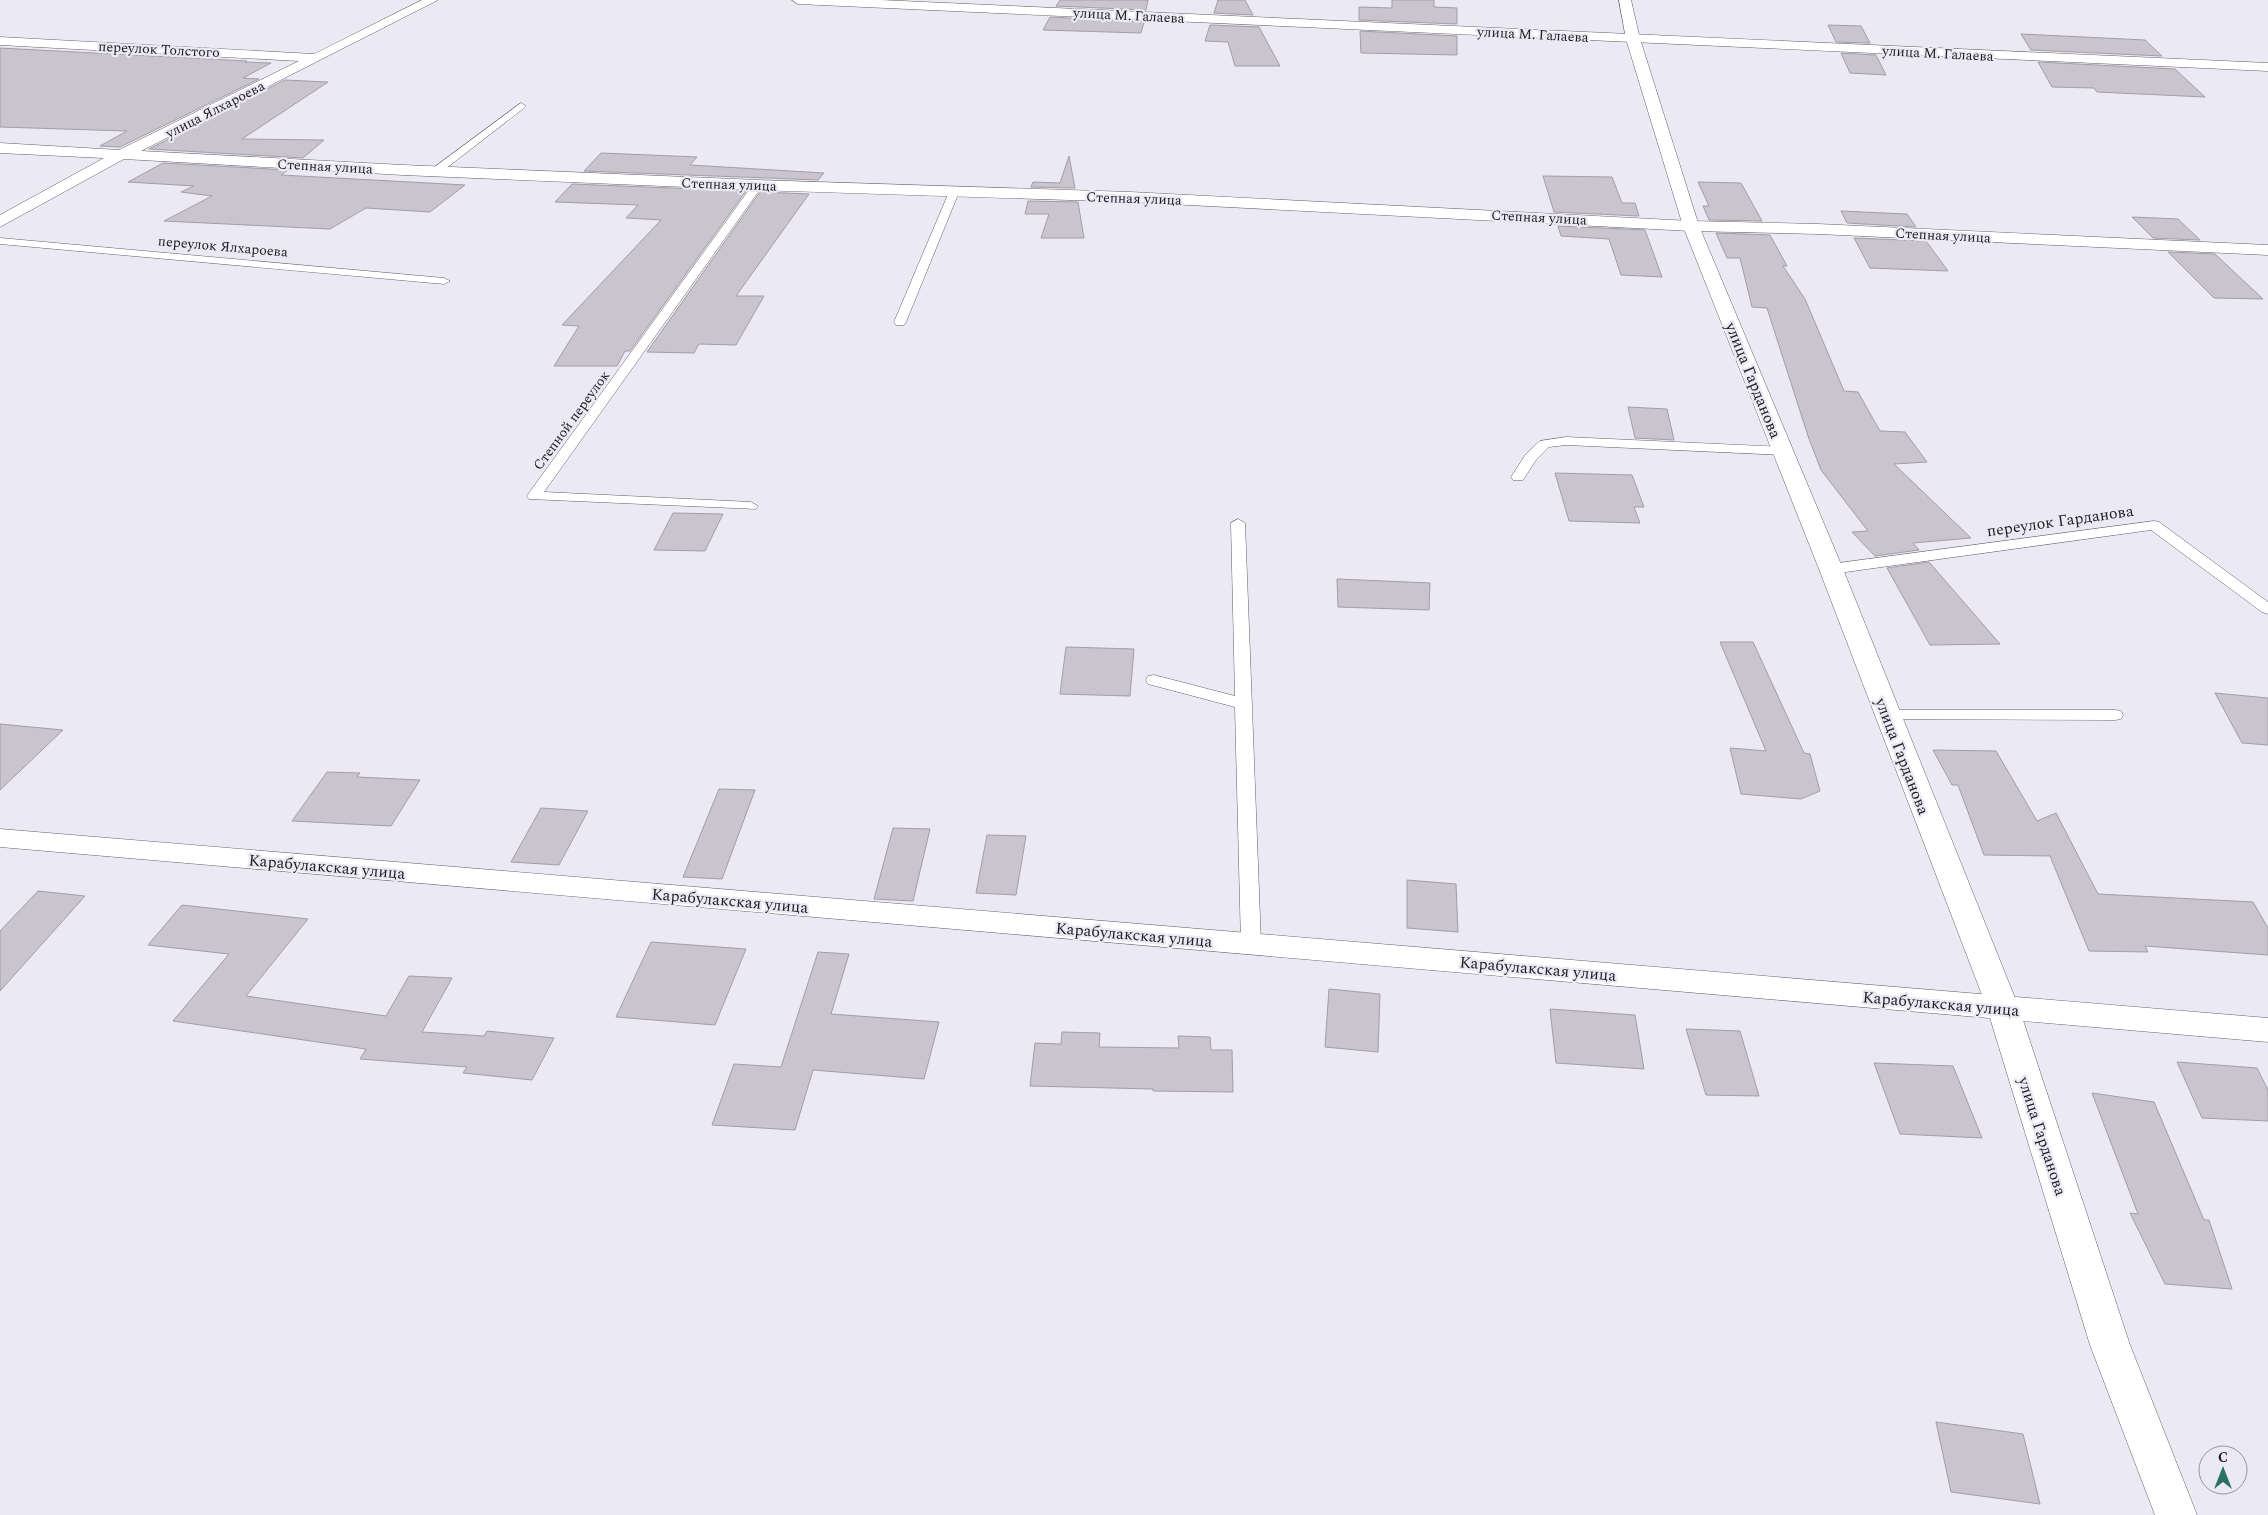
<svg xmlns="http://www.w3.org/2000/svg" width="2268" height="1515" font-family="Spectral,serif">
  <style>
    .building { fill: #cac4cc; stroke: #a39da5 }
    .lines { fill: none; stroke-linecap: round; stroke-linejoin: round }
    .lane-casing { stroke: #616069; stroke-width: 1 }
    .street-casing { stroke: #616069; stroke-width: 1 }
    .secondary-casing { stroke: #616069; stroke-width: 1 }
    .lane { fill: #fff; fill-rule: evenodd }
    .street { fill: #fff; fill-rule: evenodd }
    .secondary { fill: #fff; fill-rule: evenodd }
    .labels { text-anchor: middle; stroke-width: 4.5; stroke-linejoin: round; paint-order: stroke }
    .far-street-label { font-size: 14px; fill: #1b1a1e; stroke: #eae9f4 }
    .street-label { font-size: 16px; fill: #1b1a1e; stroke: #eae9f4 }
  </style>
  <rect width="100%" height="100%" fill="#eae9f4"/>
  <path class="building" d="M1060 0H1148L1146 10 1056 6Z
    M1218 0H1245L1253 15 1214 13Z
    M1392 0H1434V7L1457 8V24L1359 20V7L1392 8Z
    M1050 17 1144 22 1141 33 1043 30Z
    M1210 25 1259 27 1280 66H1235L1228 42 1205 41Z
    M1828 25 1861 26 1870 43 1836 42Z
    M1360 31 1457 36V55L1361 53Z
    M2021 34 2145 40 2162 56 2031 50Z
    M0 48 247 61 245 62 271 63 243 78 259 79 120 147 100 146 127 131 0 127Z
    M1841 53 1876 55 1886 75 1850 73Z
    M2038 62 2175 69 2205 97 2097 92 2094 88 2052 87Z
    M285 80 328 82 242 139 324 140 303 158 149 149Z
    M601 153 697 157 690 165 824 173 818 180 584 171Z
    M1069 156 1075 188 1031 187 1033 182 1060 183Z
    M163 163 288 170 281 175 465 185 430 212 366 208 330 229 164 221 212 196 181 192 194 186 128 182Z
    M1543 176 1612 177 1622 203H1635L1639 216 1554 212Z
    M1698 182 1741 183 1762 221 1709 220 1703 206H1709Z
    M572 184 746 191 630 351H625L617 366H554L579 326 562 325 661 220 626 218 638 205 555 202Z
    M760 192 809 194 736 296H764L736 345 699 344 694 353 647 352Z
    M1028 201 1078 202 1084 238H1041L1049 214H1025Z
    M1841 211 1907 214 1916 227 1847 223Z
    M2132 217 2178 219 2200 240 2153 238Z
    M1558 226 1645 230 1662 277 1621 275 1609 239 1561 236Z
    M1716 233 1770 235 1787 266H1783L1805 299 1844 391 1858 392 1880 431 1905 432 1927 462 1894 464 1971 538 1913 543 1919 550 1875 556 1852 532 1868 531 1821 470 1808 436 1767 308 1752 307 1740 258H1727Z
    M1854 238 1926 241 1948 271 1870 268Z
    M2168 252 2215 254 2263 299 2214 298Z
    M1628 407 1667 409 1674 440 1635 438Z
    M1555 473 1632 475 1644 507H1634L1640 523 1569 521Z
    M673 513 723 514 705 551 654 550Z
    M1929 562 2000 644 1930 645 1887 568Z
    M1337 579 1430 583 1429 610 1338 607Z
    M1720 642H1753L1804 753 1810 754 1820 791 1801 799 1741 794 1730 748 1766 751Z
    M1066 647 1134 649 1130 696 1060 694Z
    M2215 693 2268 698V745L2242 743Z
    M0 724 63 730 0 790Z
    M1933 750 1996 751 2037 821 2056 813 2098 894 2253 902 2268 928V955L2145 946 2148 952 2089 951 2050 856 1984 855 1958 785H1952Z
    M327 772 360 773 357 777 420 780 391 826 292 821Z
    M719 789 755 790 722 879 683 877Z
    M541 808 588 811 559 865 511 862Z
    M893 828 930 829 913 901 874 899Z
    M987 835 1026 836 1016 895 976 893Z
    M1407 880 1456 884 1458 932 1407 928Z
    M38 891 85 896 0 991V931Z
    M182 905 308 919 246 996 386 1016 409 976 452 978 422 1032 484 1036 487 1031 554 1038 532 1080 463 1073 467 1067 360 1059 366 1049 173 1021 229 954 148 945Z
    M651 942 746 949 715 1025 616 1017Z
    M818 952 849 954 831 1014 939 1022 924 1079 813 1070 795 1130 712 1125 734 1064 781 1067Z
    M1329 989 1380 994 1378 1052 1325 1047Z
    M1550 1009 1635 1015 1644 1069 1556 1063Z
    M1686 1029 1740 1031 1759 1096 1706 1095Z
    M1062 1032 1100 1033 1099 1047 1179 1048 1178 1036 1210 1037 1211 1050H1232L1233 1092 1153 1091V1089L1030 1086 1035 1043 1061 1044Z
    M2177 1062 2257 1068 2268 1090V1121L2202 1118Z
    M1874 1063 1953 1066 1982 1138 1900 1134Z
    M2092 1093 2154 1102 2204 1220H2209L2232 1289 2165 1284 2130 1213 2138 1214Z
    M1936 1422 2023 1434 2040 1504 1951 1492Z"/>
  <g class="lines">
    <g class="lane-casing">
      <path id="lane" d="M521 103 526 106 524 108 440 173H432V169Z
        M758 182 763 185 544 492 751 502 758 506 756 509 529 499 527 496 529 493 754 183Z
        M954 189 959 192 906 322 904 325H896L894 322 949 192Z
        M0 238 444 278 450 281 444 284 0 244Z
        M1566 437 1783 447 1790 451 1783 455 1566 445 1549 447 1536 460 1523 480H1513L1511 477 1526 454 1540 441Z
        M1238 519 1245 523 1261 944 1258 949 1251 951 1244 949 1241 944 1235 707 1148 684 1146 680 1148 676 1154 675 1235 696 1231 523Z
        M2154 521 2159 522 2268 602V614L2262 612 2151 530 1831 574 1826 572 1823 569 1826 566 1831 564Z
        M1887 710H2115L2121 711 2123 715 2121 719 2115 720 1881 719 1879 715 1881 711Z"/>
    </g>
    <g class="street-casing">
      <path id="street" d="M422 0H438L141 151 403 165 758 180 1130 192 1691 221 1818 224 2268 245V255L1818 234 1691 231 1130 202 758 190 403 175 124 159 0 227V215L104 158 0 153V143L119 150 299 61 0 45V37L314 54Z
        M792 0H880L2268 63V71L798 4Z
        M0 829 2268 1018V1042L0 847Z"/>
    </g>
    <g class="secondary-casing">
      <path id="secondary" d="M1619 0H1631L1640 39 1699 226 1843 569 2019 1008 2130 1345 2197 1515H2155L2090 1345 1987 1008 1819 569 1683 226 1626 39Z"/>
    </g>
    <use href="#lane" class="lane"/>
    <use href="#street" class="street"/>
    <use href="#secondary" class="secondary"/>
  </g>
  <g class="labels">
    <g class="far-street-label">
      <text transform="translate(1129 15) rotate(3)" y="5">улица М. Галаева</text>
      <text transform="translate(1533 34) rotate(3)" y="5">улица М. Галаева</text>
      <text transform="translate(159 49) rotate(3)" y="5">переулок Толстого</text>
      <text transform="translate(1938 53) rotate(3)" y="5">улица М. Галаева</text>
      <text transform="translate(215 109) rotate(-27)" y="5">улица Ялхароева</text>
      <text transform="translate(325 166) rotate(3)" y="5">Степная улица</text>
      <text transform="translate(729 184) rotate(2)" y="5">Степная улица</text>
      <text transform="translate(1134 198) rotate(2)" y="5">Степная улица</text>
      <text transform="translate(1539 217) rotate(3)" y="5">Степная улица</text>
      <text transform="translate(1943 235) rotate(3)" y="5">Степная улица</text>
      <text transform="translate(223 246) rotate(5)" y="5">переулок Ялхароева</text>
      <text transform="translate(571 420) rotate(-54)" y="5">Степной переулок</text>
    </g>
    <g class="street-label">
      <text transform="translate(1754 380) rotate(68)" y="6">улица Гарданова</text>
      <text transform="translate(2060 520) rotate(-8)" y="6">переулок Гарданова</text>
      <text transform="translate(1903 756) rotate(69)" y="6">улица Гарданова</text>
      <text transform="translate(327 866) rotate(5)" y="6">Карабулакская улица</text>
      <text transform="translate(730 900) rotate(5)" y="6">Карабулакская улица</text>
      <text transform="translate(1134 934) rotate(5)" y="6">Карабулакская улица</text>
      <text transform="translate(1538 968) rotate(5)" y="6">Карабулакская улица</text>
      <text transform="translate(1941 1003) rotate(5)" y="6">Карабулакская улица</text>
      <text transform="translate(2043 1136) rotate(72)" y="6">улица Гарданова</text>
    </g>
  </g>
  <g transform="translate(2223 1470)"><circle r="24" fill="#eae9f4" stroke="#97969e"/>
  <path d="M0-4L9 19L0 12L-9 19Z" fill="#2c7165"/>
  <text y="-8" font-size="14" font-weight="bold" text-anchor="middle" fill="#1b1a1e">С</text>
  </g>
</svg>
